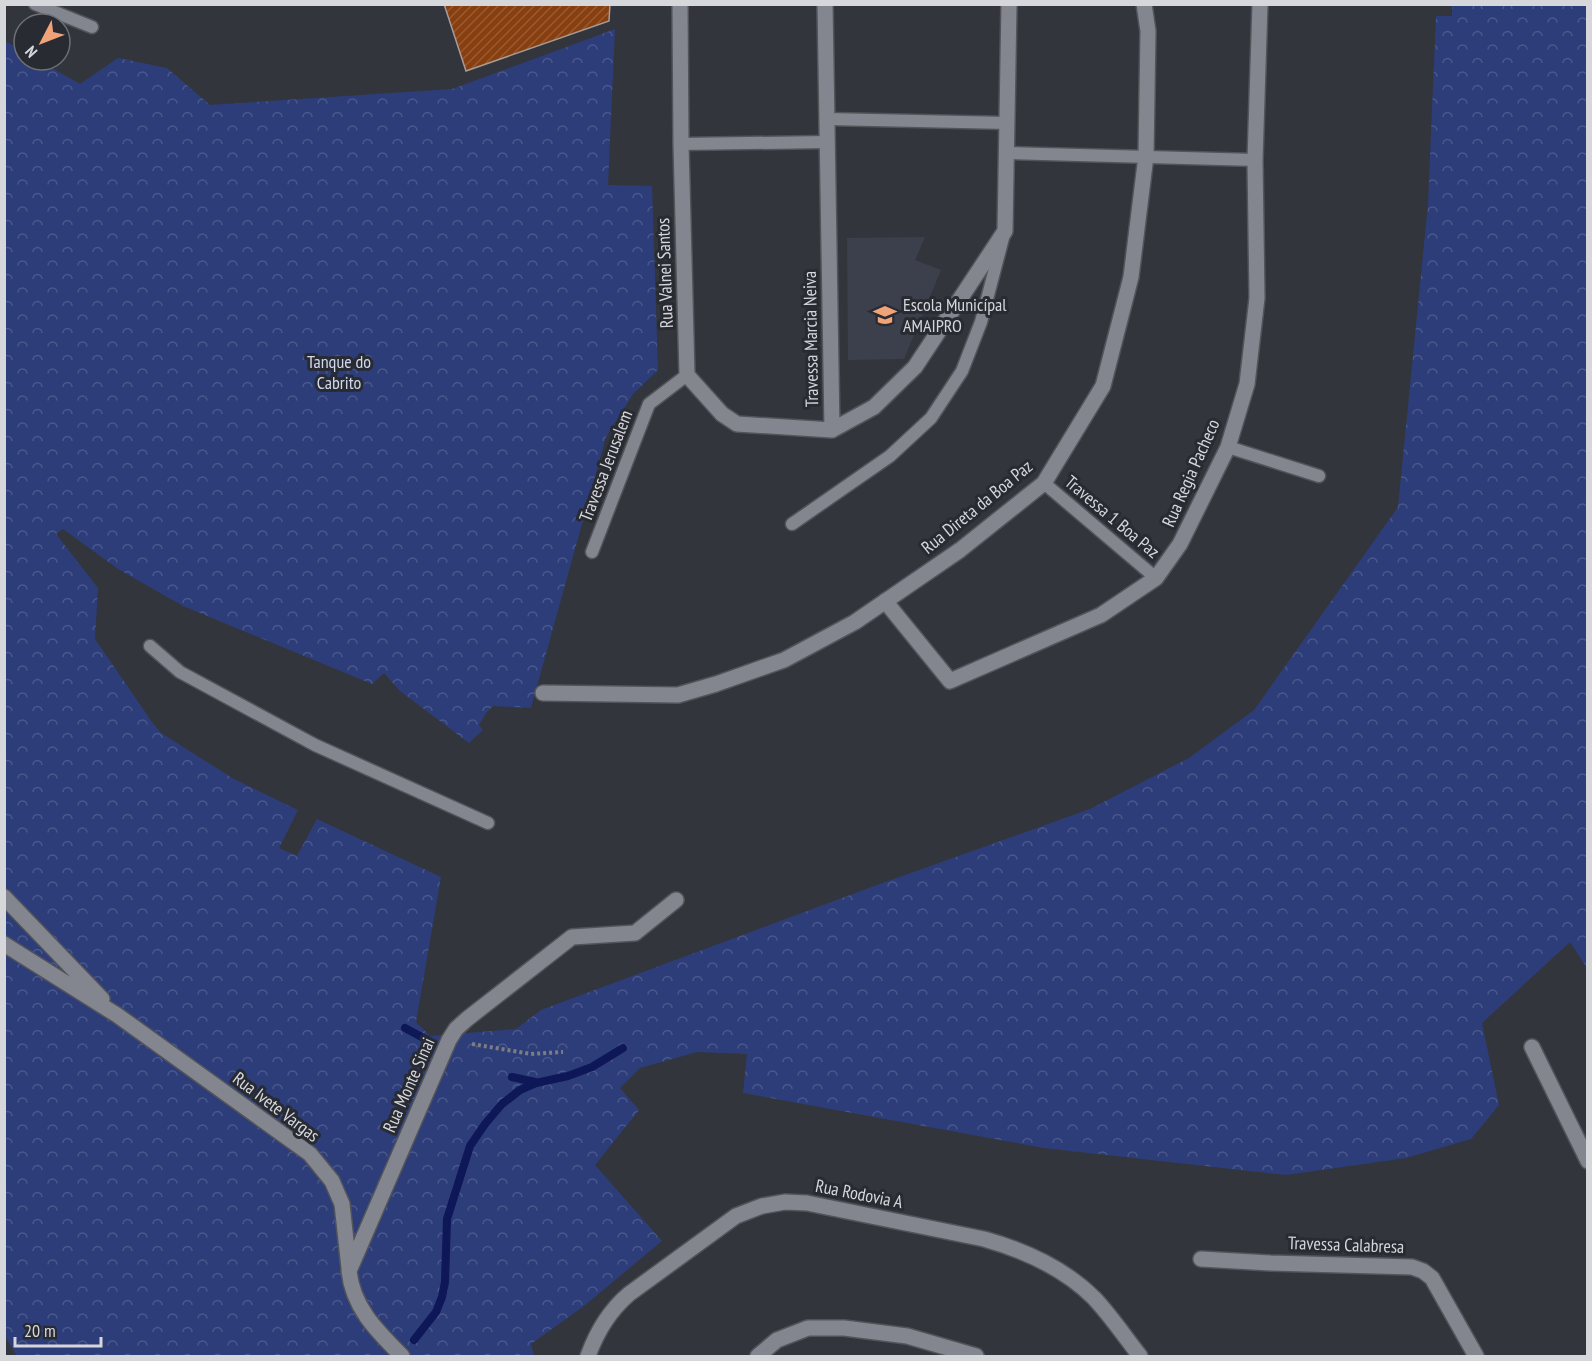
<svg xmlns="http://www.w3.org/2000/svg" width="1592" height="1361" font-family="'PT Sans Narrow',sans-serif">
  <style>
    .built { fill: #3b404c }
    .park { fill: url(#park-crowns) }
    .lines { fill: none; stroke-linecap: round; stroke-linejoin: round }
    .stream { stroke: #0e1757; stroke-width: 8 }
    .building { fill: url(#building-hatch); stroke: #a69c97; stroke-width: 1.5 }
    .service-casing { stroke: #52545a; stroke-width: 15 }
    .minor-casing { stroke: #52545a; stroke-width: 18 }
    .tertiary-casing { stroke: #52545a; stroke-width: 18 }
    .path { stroke: #7b7d83; stroke-width: 4; stroke-dasharray: 3 3; stroke-linecap: butt }
    .service { stroke: #83868f; stroke-width: 12 }
    .minor { stroke: #83868f; stroke-width: 15 }
    .tertiary { stroke: #83868f; stroke-width: 15 }
    .labels { text-anchor: middle; stroke-width: 6; stroke-linejoin: round; paint-order: stroke }
    .street-label { font-size: 18px; fill: #d5d7db; stroke: #282b32 }
    .poi-label { font-size: 18px; fill: #d5d7db; stroke: #282b32; text-anchor: start }
    .park-label { font-size: 18px; fill: #d1d9ed; stroke: #282b32 }
  </style>
  <defs>
    <pattern id="park-crowns" width="20" height="18" patternUnits="userSpaceOnUse" patternTransform="scale(1.5)"><rect width="20" height="18" fill="#2c3d79"/><path d="M2 6a3 3 0 1 1 6 0M12 15a3 3 0 1 1 6 0" fill="none" stroke="#4a588b"/></pattern>
    <pattern id="building-hatch" width="6" height="6" patternUnits="userSpaceOnUse" patternTransform="scale(1.5)"><rect width="6" height="6" fill="#883f10"/><path d="M-1 1l2-2M0 6l6-6M5 7l2-2" fill="none" stroke="#985a32"/></pattern>
  </defs>
  <rect width="100%" height="100%" fill="#32353c"/>
  <path class="built" d="M925 237 915 260 941 270 904 359 848 360 847 238Z"/>
  <path class="park" d="M1452 5H1587V968L1570 942 1482 1023 1499 1105 1471 1139 1406 1158 1286 1175 1044 1148 743 1093 747 1054 697 1052 640 1068 620 1088 639 1110 595 1165 662 1241 584 1306 531 1344 534 1356H17L5 1336V41L24 52V60H38L80 84 118 58 167 68 210 105 452 89 615 29 608 185 652 186 658 370 633 394 606 437 531 708 493 706 486 713 479 725 483 730 469 743 400 691 384 673 372 684 183 606 118 569 63 529 56 534 98 588 95 639 152 722 161 733 234 779 298 810 279 848 297 856 317 819 441 877 416 1022 430 1036 516 1029 541 1010 877 885 1090 809 1189 758 1254 710 1398 507 1428 204 1436 16H1452Z"/>
  <g class="lines">
    <path class="stream" d="M405 1028 429 1041
      M512 1077 535 1082
      M414 1340 436 1312 442 1297 445 1282 447 1219 470 1146 485 1124 502 1104 520 1090 536 1083 568 1076 592 1067 623 1048"/>
  </g>
  <path class="building" d="M444 4H610L609 21 466 71Z"/>
  <g class="lines">
    <g class="service-casing">
      <path id="service" d="M35 4 92 27
        M828 119 1007 123
        M681 144 828 142
        M1007 153 1255 160
        M1228 447 1319 476
        M1044 483 1156 578
        M792 524 890 456 931 418 962 371 981 322 1003 238
        M592 552 649 404 687 375
        M150 646 180 672 315 745 488 823"/>
    </g>
    <g class="minor-casing">
      <path id="minor" d="M680 4 681 144 687 375 722 414 737 424 832 430
        M825 4 832 430
        M832 430 874 407 915 367 1005 231 1009 4
        M885 601 950 681 1101 615 1156 578 1180 544 1228 447 1247 384 1257 298 1255 160 1260 4
        M543 693 678 695 716 684 784 660 855 622 960 550 1044 483 1103 386 1131 277 1146 156 1148 31 1144 4
        M4 897 102 999
        M4 944 117 1015 310 1154 332 1181 342 1204 349 1268
        M1532 1047 1588 1161
        M1201 1259 1270 1263 1412 1267 1423 1271 1432 1278 1476 1356
        M402 1356C377 1331 353 1308 349 1271L449 1040 456 1029 467 1019 572 937 635 933 676 900
        M758 1356 777 1340 808 1328H844L907 1336 976 1356"/>
    </g>
    <g class="tertiary-casing">
      <path id="tertiary" d="M588 1356C597 1331 609 1311 629 1294L736 1216 762 1206 785 1202 807 1203 984 1239C1023 1250 1064 1268 1094 1298 1111 1316 1125 1337 1140 1356"/>
    </g>
    <path class="path" d="M472 1044 531 1054 563 1052"/>
    <use href="#service" class="service"/>
    <use href="#minor" class="minor"/>
    <use href="#tertiary" class="tertiary"/>
  </g>
  <defs>
    <g id="school-bare" transform="scale(1.8)"><path d="M0-5L7-2L0 1L-7-2ZM-4 1L0 2.5L4 1V4Q0 6-4 4Z" fill="#f0a279" stroke="#282b32" stroke-width="2.5" paint-order="stroke"/></g>
  </defs>
  <g fill-rule="evenodd">
    <use href="#school-bare" x="885" y="315"/>
  </g>
  <g class="labels">
    <g class="street-label">
      <text transform="translate(665 273) rotate(-92)" y="6">Rua Valnei Santos</text>
      <text transform="translate(811 339) rotate(-91)" y="6">Travessa Marcia Neiva</text>
      <text transform="translate(606 466) rotate(-69)" y="6">Travessa Jerusalem</text>
      <text transform="translate(1191 473) rotate(-66)" y="6">Rua Regia Pacheco</text>
      <text transform="translate(977 507) rotate(-39)" y="6">Rua Direta da Boa Paz</text>
      <text transform="translate(1112 517) rotate(40)" y="6">Travessa 1 Boa Paz</text>
      <text transform="translate(409 1085) rotate(-66)" y="6">Rua Monte Sinai</text>
      <text transform="translate(276 1107) rotate(37)" y="6">Rua Ivete Vargas</text>
      <text transform="translate(859 1194) rotate(11)" y="6">Rua Rodovia A</text>
      <text transform="translate(1346 1245) rotate(2)" y="6">Travessa Calabresa</text>
    </g>
    <g class="poi-label">
      <text x="903" y="311">Escola Municípal<tspan x="903" dy="21">AMAIPRO</tspan></text>
    </g>
    <g class="park-label">
      <text x="339" y="368">Tanque do<tspan x="339" dy="21">Cabrito</tspan></text>
    </g>
  </g>
  <rect width="1592" height="1361" fill="none" stroke="#d5d7db" stroke-width="12"/>
  <g transform="translate(42 42) rotate(228)"><circle r="28" fill="#282b32" stroke="#6d7076" stroke-width="1.5"/>
  <path d="M0-4.5L10 22L0 15L-10 22Z" fill="#f0a279"/>
  <text y="-9" font-size="16" font-weight="bold" text-anchor="middle" fill="#d5d7db">N</text>
  </g>
  <path d="M15 1337v9h86v-9" fill="none" stroke="#d5d7db" stroke-width="3"/>
  <text x="24" y="1337" font-size="18" fill="#d5d7db" stroke="#282b32" stroke-width="4.5" paint-order="stroke">20 m</text>
</svg>
